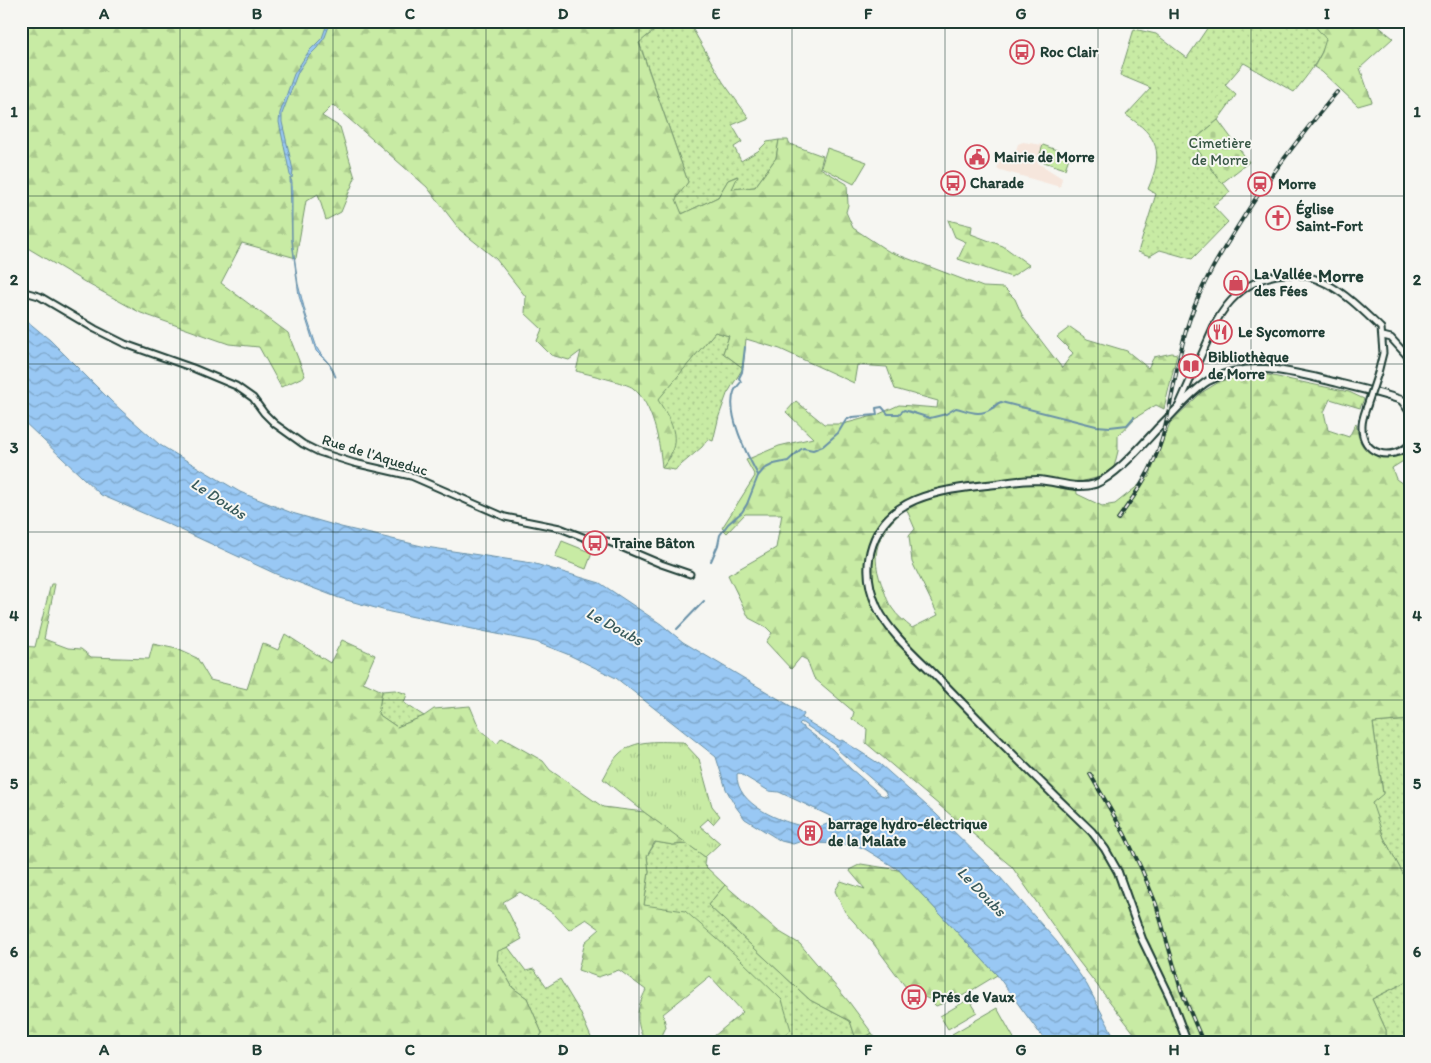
<svg xmlns="http://www.w3.org/2000/svg" width="1431" height="1063" font-family="Itim,sans-serif">
  <style>
    .built { fill: #f6e6dc }
    .grass { fill: url(#grass-dots); stroke: #74946c }
    .forest { fill: url(#forest-firs); stroke: #74946c; fill-rule: evenodd }
    .cemetery { fill: url(#cemetery-stones); stroke: #74946c }
    .park { fill: url(#park-tufts); stroke: #74946c }
    .garden { fill: #c8eba4; stroke: #74946c }
    .water { fill: url(#water-waves); stroke: #6890a7; fill-rule: evenodd }
    .lines { fill: none; stroke-linecap: round; stroke-linejoin: round }
    .stream { stroke: #6890a7; stroke-width: 2 }
    .tertiary-casing { stroke: #1f3d34; stroke-width: 9 }
    .secondary-casing { stroke: #1f3d34; stroke-width: 10 }
    .tertiary { stroke: #f6f6f2; stroke-width: 5 }
    .secondary { stroke: #f6f6f2; stroke-width: 6 }
    .rail-casing { stroke: #1f3d34; stroke-width: 4 }
    .rail { stroke: #f6f6f2; stroke-width: 2; stroke-dasharray: 5.5; stroke-linecap: butt }
    .tertiary-bridge-casing { stroke: #1f3d34; stroke-width: 9; stroke-linecap: butt }
    .tertiary-bridge { stroke: #f6f6f2; stroke-width: 5 }
    .grid { fill: none; stroke: #1f3d34; stroke-width: 1; stroke-opacity: 0.55 }
    .labels { text-anchor: middle; stroke-width: 4; stroke-linejoin: round; paint-order: stroke }
    .poi-label { font-size: 15px; font-weight: bold; fill: #1f3d34; stroke: #f6f6f2; text-anchor: start }
    .park-label { font-size: 15px; fill: #385745; stroke: #f6f6f2 }
    .street-label { font-size: 15px; fill: #1f3d34; stroke: #f6f6f2 }
    .water-label { font-size: 16px; font-style: italic; fill: #37595a; stroke: #f6f6f2 }
    .quarter-label { font-size: 18px; font-weight: bold; fill: #1f3d34; stroke: #f6f6f2 }
    .neatline { fill: none; stroke: #1f3d34; stroke-width: 2 }
    .grid-label { font-size: 16px; text-anchor: middle; font-weight: bold; fill: #1f3d34 }
  </style>
  <defs>
    <pattern id="grass-dots" width="8" height="8" patternUnits="userSpaceOnUse" patternTransform="scale(1.25)"><rect width="8" height="8" fill="#c8eba4"/><path d="M2 2h.1M6 6h.1" fill="none" stroke="#abca8e" stroke-width="1.8" stroke-linecap="round"/></pattern>
    <pattern id="forest-firs" width="22" height="20" patternUnits="userSpaceOnUse" patternTransform="scale(1.25)"><rect width="22" height="20" fill="#c8eba4"/><path d="M5 1l3.5 6h-7zM16 11l3.5 6h-7z" fill="#abca8e"/></pattern>
    <pattern id="cemetery-stones" width="16" height="16" patternUnits="userSpaceOnUse" patternTransform="scale(1.25)"><rect width="16" height="16" fill="#c8eba4"/><path d="M2 7V4a2 2 0 0 1 4 0v3zM10 15v-3a2 2 0 0 1 4 0v3z" fill="#abca8e"/></pattern>
    <pattern id="park-tufts" width="24" height="20" patternUnits="userSpaceOnUse" patternTransform="scale(1.25)"><rect width="24" height="20" fill="#c8eba4"/><path d="M3 7l-1-3M5 7V3M7 7l1-3M15 17l-1-3M17 17v-4M19 17l1-3" fill="none" stroke="#abca8e"/></pattern>
    <pattern id="water-waves" width="16" height="10" patternUnits="userSpaceOnUse" patternTransform="scale(1.25)"><rect width="16" height="10" fill="#99c8f4"/><path d="M0 5q4-4 8 0t8 0" fill="none" stroke="#7ca4c6"/></pattern>
  </defs>
  <rect width="100%" height="100%" fill="#f6f6f2"/>
  <filter id="ink" filterUnits="userSpaceOnUse"><feTurbulence type="fractalNoise" baseFrequency=".02" numOctaves="2"/><feDisplacementMap in="SourceGraphic" scale="10" xChannelSelector="R" yChannelSelector="G"/><feConvolveMatrix kernelMatrix="1 2 1 2 8 2 1 2 1" color-interpolation-filters="sRGB"/></filter>
  <g filter="url(#ink)">
    <path class="built" d="M1023 142 1043 145 1038 163 1062 178 1060 187 997 169 1002 155 1012 152 1013 150H1016L1018 144Z"/>
    <path class="grass" d="M650 21H688L723 82 749 118 732 125 742 142 734 147 741 161 758 151 767 142 779 140 776 158 755 187 732 189 737 176 728 180 718 197 682 214 675 199 688 182 639 42 653 32Z
      M1212 21H1314V25L1327 39C1320 60 1308 75 1294 92L1244 63 1225 85 1236 95 1218 120 1192 142 1230 192 1213 206 1228 222 1192 259 1160 250 1150 256 1138 252 1156 194 1148 189C1164 152 1159 137 1126 115L1151 88 1120 75 1134 29 1156 34 1187 58Z
      M715 332 729 336 723 353 743 368 727 394 719 416 713 441 708 439 702 447 675 470 662 468 671 456 657 400Z
      M395 690 407 694 404 703 424 716 397 727 378 714 382 691Z
      M1410 720V887L1384 838 1371 803 1383 793 1373 723Z
      M656 842 673 845 688 844 705 857 704 865 725 885 708 905 810 1000 850 1021 857 1042 872 1033 878 1042H776L791 1030 644 905 649 872 647 856Z
      M508 947 526 971 534 969 547 987 560 979 580 1012 593 1042H537L542 1033 527 998 513 988 497 960V951Z
      M1410 980V1042H1386V1030L1372 999Z"/>
    <path class="forest" d="M21 21H650L653 31 639 43 688 182 676 199 682 214 718 197 728 180 738 176 732 189 755 187 776 158 779 140H788L790 144 823 156 820 168 847 184 848 205 846 212 853 228 888 251 983 287 1004 288 1015 299 1023 317 1062 368 1073 353 1057 337 1070 327 1087 339 1127 351 1148 368 1154 357 1172 353 1177 354 1164 409 1156 405 1135 418 1118 436V451L1114 467 1100 477 1076 483 1077 494 1102 506 1115 504 1149 477 1170 423 1201 393 1219 382 1246 373 1268 375 1349 392 1364 399 1360 408 1330 399 1324 412 1328 430 1349 437 1356 423C1357 429 1358 438 1361 443 1369 459 1389 459 1403 455L1405 460 1392 468 1396 479 1410 489V720L1373 723 1383 794 1372 803 1384 838 1410 887V980L1372 999 1386 1030V1042H1141L1073 954 1012 867 866 743 867 729 852 719 854 712 814 678 807 660 801 657 791 669 766 642 772 633 766 627 749 618 728 575 776 548 782 514H745L727 533 722 528 755 476 746 460 779 446 813 438 786 412 796 401 824 424H843L877 415 899 405 937 408 938 401 895 389 887 367 857 365 854 383 780 349 746 339 743 368 723 353 729 336 715 332 658 400C674 425 683 442 662 468 660 443 653 404 633 388 627 383 587 374 576 371L581 351 569 360 551 355 537 341 542 329 525 313 526 297 496 259 460 230 427 187 333 105 322 116 340 127 355 178 341 212 326 220 318 194 306 201 296 258 242 243 221 283 288 333 305 376 281 387 259 347 229 344 141 313 88 284 21 244ZM906 508 915 529 909 536 912 562 938 615 912 628C905 622 897 616 892 608 888 603 886 596 884 590 868 554 877 533 906 508Z
      M1314 21H1372L1393 38 1360 68 1372 102 1358 106 1322 72 1314 67 1322 52 1326 39 1314 25Z
      M948 220 972 226 971 234 1003 246 1029 265 1011 277 958 259 966 242 955 237Z
      M51 584H55L44 639 68 648 81 649 91 657 149 659 153 644 177 649 197 658 210 680 247 689 262 643 278 650 285 634 330 663 342 640 375 655 363 682 382 691 378 714 397 727 424 716 434 709 470 706 480 730 497 744 502 738 543 761 550 770 603 807 644 812 688 844 673 845 655 842 647 856 649 872 644 905 685 911 739 958 782 1000 791 1030 776 1042H707L743 1012 710 976 663 1014 666 1027 659 1042H645C635 1022 636 1009 646 990L619 970 598 977 578 970 585 942 600 929 586 919 569 930 553 913 520 892 503 902 522 939 508 947 498 951 497 960 513 988 527 998 542 1033 537 1042H21V646L35 647Z
      M861 864 899 870 997 975 964 995 936 1006 929 999 914 993 905 986 873 943 845 912 835 891 841 881 865 889 849 870Z
      M725 885 778 931 800 944 849 1002 872 1033 857 1042 850 1021 810 1000 708 905Z"/>
    <path class="cemetery" d="M1218 120 1249 162 1222 183 1192 142Z"/>
    <path class="park" d="M683 742 699 759 710 799 712 806 720 816 713 824 708 819 700 826 720 843 705 857 644 812 603 779C608 771 611 762 618 755 634 738 661 742 683 742Z"/>
    <path class="garden" d="M1043 145 1070 155 1065 169 1038 160Z
      M827 148 867 162 854 184 821 167Z
      M562 541 592 553 586 569 555 557Z
      M969 999 977 1012 948 1029 940 1016Z
      M997 1008 1016 1042H957L952 1034Z"/>
    <path class="water" d="M328 21H331L325 37 317 48 308 57 298 72 282 114V122L293 170 292 178 290 175 279 122 280 113 294 74 309 51 322 38Z
      M290 177 292 182V239L298 284 306 315 317 348C323 359 331 362 336 377H335L330 365 316 351 299 296 292 242Z
      M21 316 50 340 112 402 160 445 240 492 292 513 341 527 426 547 532 563 600 583 661 624 683 642 804 714 802 718 807 721 840 741 842 740 881 765 936 814 999 876 1057 942 1087 985 1117 1042H1046L997 975 899 870 865 849 855 845 816 843V828L830 823V816L779 792 769 791 739 773 737 774C735 805 783 823 807 827L808 839 793 844 781 841 745 819 736 807 726 789 716 757 616 678 567 654 536 642 390 612 339 598 276 574 166 523 101 495 21 419ZM801 722 837 746 838 750 885 791 888 797 881 795 851 769 832 749 799 724Z"/>
    <g class="lines">
      <path class="stream" d="M745 347 742 372 739 378 741 382C739 385 735 388 734 392 726 414 747 455 758 475
        M711 561 718 545 720 535 728 524 742 512 747 504 758 476 764 469 774 464 788 461 800 450 803 448 813 450 823 446 838 433 846 420 852 417 877 415 876 408 882 407 888 414H899L904 410 930 418 946 414 956 408C969 411 979 417 991 409 996 406 995 404 1001 402L1096 426 1110 427 1127 425 1134 417
        M677 629 704 601"/>
      <g class="tertiary-casing">
        <path id="tertiary" d="M21 291 39 296 95 329 125 344 193 368 236 386 253 398 264 413 275 424 303 444 319 452 354 463 411 476 505 517 560 528 588 539 607 541 661 564 690 574
          M1383 336 1391 338 1410 359
          M1401 400 1410 413
          M1179 405 1216 322C1239 280 1283 261 1327 284 1348 295 1365 313 1381 328L1383 353 1378 373
          M1367 406C1365 412 1362 419 1362 426 1361 454 1391 463 1410 444"/>
      </g>
      <g class="secondary-casing">
        <path id="secondary" d="M1187 1042 1170 997 1142 939 1118 872 1105 849 1092 832C1041 783 991 733 942 682 921 660 890 635 877 607 858 565 871 519 915 500 942 489 969 487 997 484 1010 482 1024 480 1037 480 1057 481 1076 490 1095 484 1116 476 1142 445 1158 428 1174 413 1189 393 1208 381 1250 358 1295 373 1338 383 1362 389 1386 394 1410 403"/>
      </g>
      <use href="#tertiary" class="tertiary"/>
      <use href="#secondary" class="secondary"/>
      <g class="rail-casing">
        <path id="rail" d="M1118 519C1136 494 1153 469 1162 439 1174 397 1177 351 1193 310 1204 280 1221 253 1238 226 1267 179 1301 135 1337 92
          M1090 774 1125 835 1142 870 1156 904 1181 990 1203 1042"/>
      </g>
      <use href="#rail" class="rail"/>
      <g class="tertiary-bridge-casing">
        <path id="tertiary-bridge" d="M1367 406 1378 373"/>
      </g>
      <use href="#tertiary-bridge" class="tertiary-bridge"/>
    </g>
  </g>
  <path class="grid" d="M180 21V1042M333 21V1042M486 21V1042M639 21V1042M792 21V1042M945 21V1042M1098 21V1042M1251 21V1042M21 196H1410M21 364H1410M21 532H1410M21 700H1410M21 868H1410"/>
  <defs>
    <g id="bus-ring" transform="scale(1.25)"><circle r="9.5" fill="#f6f6f2" stroke="#d1495b" stroke-width="1.5"/><path d="M-5-6H5V4H4V6H2V4H-2V6H-4V4H-5ZM-3.5-4V0h7V-4ZM-3.5 1.2v1.5H-2V1.2ZM2 1.2v1.5H3.5V1.2Z" fill="#d1495b"/></g>
    <g id="civic-ring" transform="scale(1.25)"><circle r="9.5" fill="#f6f6f2" stroke="#d1495b" stroke-width="1.5"/><path d="M-.6-6.5H3V-4.5H.6V-3L4-1V1h2V6H-6V1h2V-1L-.6-3ZM-1.2 2.5V6h2.4V2.5Z" fill="#d1495b"/></g>
    <g id="station-ring" transform="scale(1.25)"><circle r="9.5" fill="#f6f6f2" stroke="#d1495b" stroke-width="1.5"/><path d="M-3-6H3Q5-6 5-4V2Q5 4 3 4L4.5 6H3L1.5 4h-3L-3 6H-4.5L-3 4Q-5 4-5 2V-4Q-5-6-3-6ZM-3.5-4v3h7v-3ZM-3.5 1v1.5H-2V1ZM2 1v1.5H3.5V1Z" fill="#d1495b"/></g>
    <g id="church-ring" transform="scale(1.25)"><circle r="9.5" fill="#f6f6f2" stroke="#d1495b" stroke-width="1.5"/><path d="M-1.2-6h2.4v3.5h3.3v2.4h-3.3V6h-2.4V-.1h-3.3v-2.4h3.3Z" fill="#d1495b"/></g>
    <g id="shop-ring" transform="scale(1.25)"><circle r="9.5" fill="#f6f6f2" stroke="#d1495b" stroke-width="1.5"/><path d="M-5-2.5h2.3a2.7 3.5 0 0 1 5.4 0H5L5.5 6h-11ZM-1.5-2.5h3a1.5 2.3 0 0 0-3 0Z" fill="#d1495b"/></g>
    <g id="restaurant-ring" transform="scale(1.25)"><circle r="9.5" fill="#f6f6f2" stroke="#d1495b" stroke-width="1.5"/><path d="M-5-6h1v4h1v-4h1v4h1v-4h1v5L-1.5 .5V6h-2V.5L-5-1ZM5-6V6H3V1.5H1.5Q1.5-4 5-6Z" fill="#d1495b"/></g>
    <g id="library-ring" transform="scale(1.25)"><circle r="9.5" fill="#f6f6f2" stroke="#d1495b" stroke-width="1.5"/><path d="M-6-4Q-3-5.5-.7-3.5V5Q-3 3-6 4ZM6-4Q3-5.5 .7-3.5V5Q3 3 6 4Z" fill="#d1495b"/></g>
    <g id="building-ring" transform="scale(1.25)"><circle r="9.5" fill="#f6f6f2" stroke="#d1495b" stroke-width="1.5"/><path d="M-4-6H4V6H1V3H-1V6H-4ZM-2.5-4.3h1.7v1.8h-1.7ZM.8-4.3h1.7v1.8H.8ZM-2.5-1h1.7V.8h-1.7ZM.8-1h1.7V.8H.8Z" fill="#d1495b"/></g>
  </defs>
  <g fill-rule="evenodd">
    <use href="#bus-ring" x="1022" y="52"/>
    <use href="#civic-ring" x="977" y="157"/>
    <use href="#bus-ring" x="953" y="183"/>
    <use href="#station-ring" x="1260" y="184"/>
    <use href="#church-ring" x="1278" y="218"/>
    <use href="#shop-ring" x="1236" y="283"/>
    <use href="#restaurant-ring" x="1220" y="332"/>
    <use href="#library-ring" x="1191" y="366"/>
    <use href="#bus-ring" x="595" y="543"/>
    <use href="#building-ring" x="810" y="833"/>
    <use href="#bus-ring" x="914" y="997"/>
  </g>
  <g class="labels">
    <g class="poi-label">
      <text x="1040" y="57">Roc Clair</text>
      <text x="994" y="162">Mairie de Morre</text>
      <text x="970" y="188">Charade</text>
      <text x="1278" y="189">Morre</text>
      <text x="1296" y="214">Église<tspan x="1296" dy="17">Saint-Fort</tspan></text>
      <text x="1254" y="279">La Vallée<tspan x="1254" dy="17">des Fées</tspan></text>
      <text x="1238" y="337">Le Sycomorre</text>
      <text x="1208" y="362">Bibliothèque<tspan x="1208" dy="17">de Morre</tspan></text>
      <text x="612" y="548">Traine Bâton</text>
      <text x="828" y="829">barrage hydro-électrique<tspan x="828" dy="17">de la Malate</tspan></text>
      <text x="932" y="1002">Prés de Vaux</text>
    </g>
    <g class="park-label">
      <text x="1220" y="148">Cimetière<tspan x="1220" dy="17">de Morre</tspan></text>
    </g>
    <g class="street-label">
      <text transform="translate(375 455) rotate(17)" y="5">Rue de l'Aqueduc</text>
    </g>
    <g class="water-label">
      <text transform="translate(219 498) rotate(33)" y="6">Le Doubs</text>
      <text transform="translate(615 626) rotate(29)" y="6">Le Doubs</text>
      <text transform="translate(982 891) rotate(46)" y="6">Le Doubs</text>
    </g>
    <g class="quarter-label">
      <text x="1341" y="282">Morre</text>
    </g>
  </g>
  <rect width="1431" height="1063" fill="none" stroke="#f6f6f2" stroke-width="55"/>
  <rect x="28" y="28" width="1376" height="1008" class="neatline"/>
  <g class="grid-label">
    <text x="104" y="19">A</text>
    <text x="257" y="19">B</text>
    <text x="410" y="19">C</text>
    <text x="563" y="19">D</text>
    <text x="716" y="19">E</text>
    <text x="868" y="19">F</text>
    <text x="1021" y="19">G</text>
    <text x="1174" y="19">H</text>
    <text x="1327" y="19">I</text>
    <text x="14" y="117">1</text>
    <text x="1417" y="117">1</text>
    <text x="14" y="285">2</text>
    <text x="1417" y="285">2</text>
    <text x="14" y="453">3</text>
    <text x="1417" y="453">3</text>
    <text x="14" y="621">4</text>
    <text x="1417" y="621">4</text>
    <text x="14" y="789">5</text>
    <text x="1417" y="789">5</text>
    <text x="14" y="957">6</text>
    <text x="1417" y="957">6</text>
    <text x="104" y="1055">A</text>
    <text x="257" y="1055">B</text>
    <text x="410" y="1055">C</text>
    <text x="563" y="1055">D</text>
    <text x="716" y="1055">E</text>
    <text x="868" y="1055">F</text>
    <text x="1021" y="1055">G</text>
    <text x="1174" y="1055">H</text>
    <text x="1327" y="1055">I</text>
  </g>
</svg>
